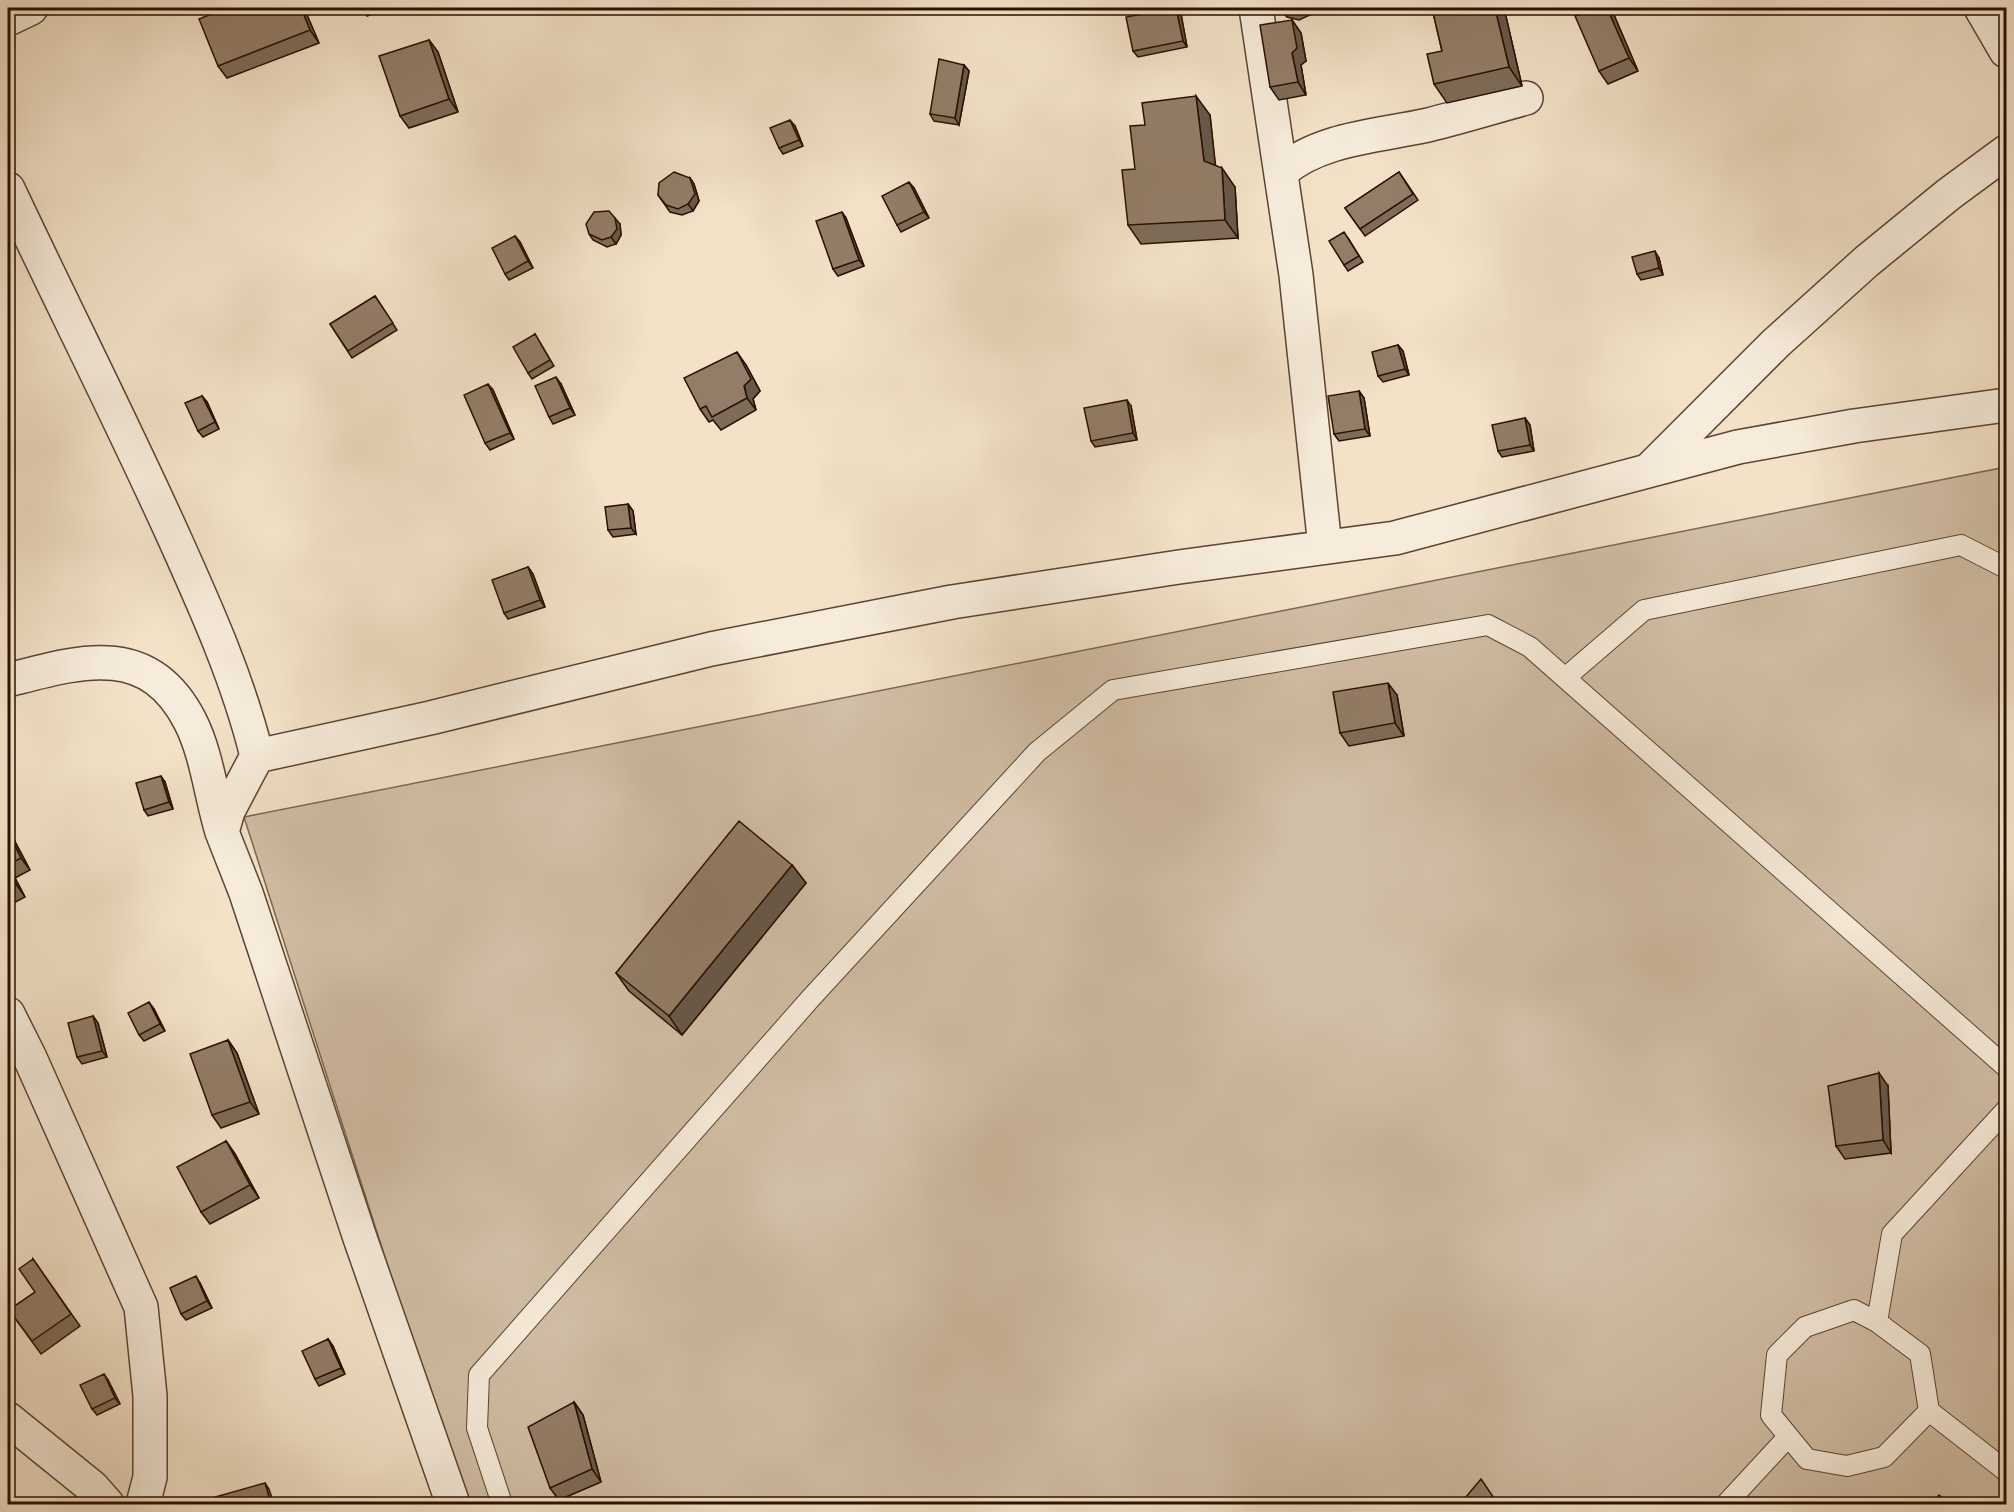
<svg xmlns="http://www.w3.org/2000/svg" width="2014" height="1512" font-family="'Old Standard TT',serif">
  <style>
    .green { fill: #d1bea6; stroke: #7e6653; stroke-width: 1.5 }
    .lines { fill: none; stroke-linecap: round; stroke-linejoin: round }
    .service-casing { stroke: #5c4432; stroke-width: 22 }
    .minor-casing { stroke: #5c4432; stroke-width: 36 }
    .service { stroke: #f7ecdb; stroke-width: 20 }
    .minor { stroke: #f7ecdb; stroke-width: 33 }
    .wall { fill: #7e6c59; stroke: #2a0f00; stroke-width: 1.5 }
    .shaded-wall { fill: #675849; stroke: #2a0f00; stroke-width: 1.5 }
    .building { fill: #937d68; stroke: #2a0f00; stroke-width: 1.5 }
  </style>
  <rect width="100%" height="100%" fill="#f3e2c8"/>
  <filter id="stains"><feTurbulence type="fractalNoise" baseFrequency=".00333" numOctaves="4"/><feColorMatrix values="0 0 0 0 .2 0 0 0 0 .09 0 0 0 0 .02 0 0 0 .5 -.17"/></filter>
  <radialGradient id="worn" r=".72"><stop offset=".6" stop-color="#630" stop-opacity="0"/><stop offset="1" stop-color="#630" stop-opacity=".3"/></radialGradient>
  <path class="green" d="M2006 467V1504H464L244 817Z"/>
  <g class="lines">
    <g class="service-casing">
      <path id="service" d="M1565 678 1644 610 1961 545 2006 568
        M1877 1322 1892 1234 2006 1110
        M1929 1411 1884 1457 1847 1466 1807 1459 1771 1415 1777 1355 1805 1327 1854 1310 1877 1322 1920 1354 1929 1411 2006 1471
        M502 1504 477 1428 479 1375 810 999 1037 752 1113 690 1488 625 1530 647 2006 1067
        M1726 1504 1787 1438"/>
    </g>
    <g class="minor-casing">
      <path id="minor" d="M1256 8 1296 275 1325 547
        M1981 8 2006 51
        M8 19 31 8
        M1281 172C1320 138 1379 136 1428 125 1461 117 1493 107 1526 98
        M8 189C62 304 120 418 173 535 205 606 238 679 257 756L430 718 711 649 952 602 1179 567 1395 538 1738 447 1854 426 2006 405
        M1651 468 1776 343 1867 261 1949 194 2006 152
        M8 680C78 662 148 639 190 721 207 754 211 796 222 832
        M257 756 228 811 222 832 246 893 360 1238 453 1504
        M8 1014 30 1058 141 1307 150 1396V1477L143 1504
        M8 1419 92 1487 107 1504"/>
    </g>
    <use href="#service" class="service"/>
    <use href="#minor" class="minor"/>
  </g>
  <path class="wall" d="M227 8H304L319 43 227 78 218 66Z
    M362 8H389L367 16Z
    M1176 8 1181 14 1187 47 1138 57 1133 51Z
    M1278 8H1315L1310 15 1299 20 1287 17Z
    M1432 8H1504L1522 86 1447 103 1434 84 1442 51Z
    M1635 8H1654L1640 13Z
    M1614 15 1638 71 1608 84 1599 71Z
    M1292 20 1301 33 1306 61 1301 65 1306 95 1279 100 1270 87Z
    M429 40 438 52 458 112 409 128 400 116Z
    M964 65 969 71 959 125 934 121 930 114Z
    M1210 115 1215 165 1235 187 1238 238 1141 244 1128 225 1145 125Z
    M795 126 803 146 783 154 779 148Z
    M1399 172 1418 200 1365 236 1345 208Z
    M690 178 694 184 699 201 693 211 682 215 670 212 658 195Z
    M914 188 929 218 901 232 897 225Z
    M846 218 864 266 838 276 833 269Z
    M620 224 621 235 616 244 607 247 593 240 589 234Z
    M515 236 520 242 533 268 509 280 505 274Z
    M1348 238 1363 262 1348 271 1344 265Z
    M1659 258 1663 275 1641 280 1637 274Z
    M375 296 397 330 352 358 330 324Z
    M535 334 554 366 532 379 528 373Z
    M1398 345 1403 351 1409 375 1383 382 1378 376Z
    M746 365 760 391 753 399 756 410 721 430 713 420 709 422 700 409Z
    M561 384 575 415 553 424 549 417Z
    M493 390 514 439 490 450 485 443Z
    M1359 391 1364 398 1370 436 1339 441 1334 434Z
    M202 396 207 402 219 429 203 437 198 431Z
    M1131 406 1137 440 1095 447 1091 441Z
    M1525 418 1530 425 1534 451 1502 457 1498 451Z
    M628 504 633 511 636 534 613 537 608 530Z
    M528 567 533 574 545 607 508 619 504 613Z
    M1397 695 1404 736 1349 746 1340 733Z
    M165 782 173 809 148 816 144 810Z
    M8 831 13 838 30 870 15 878 25 897 8 906Z
    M792 865 806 883 682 1035 629 991 616 973Z
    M154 1009 165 1031 144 1041 139 1035Z
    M93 1016 98 1023 107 1057 82 1064 77 1057Z
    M228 1040 237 1053 259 1114 221 1128 212 1115Z
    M1888 1086 1891 1153 1845 1159 1836 1146Z
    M226 1141 235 1154 259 1198 210 1224 201 1212Z
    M33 1259 80 1326 41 1354 9 1310 35 1292Z
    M200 1283 212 1308 186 1320 181 1314Z
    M328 1339 333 1346 345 1374 319 1386 315 1379Z
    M108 1380 120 1404 97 1415 92 1409Z
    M574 1402 583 1415 601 1482 559 1500 550 1488Z"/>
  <path class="shaded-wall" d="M301 8H304L319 43 310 30Z
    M1176 8 1181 14 1187 47 1183 41Z
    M1306 8H1315L1310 15Z
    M1495 8H1504L1522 86 1509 67Z
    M1607 8H1608L1614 15 1638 71 1629 58Z
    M1292 20 1301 33 1306 61 1301 65 1306 95 1298 82 1292 53Z
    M429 40 438 52 458 112 449 99Z
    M964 65 969 71 959 125 955 118Z
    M1196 96 1210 115 1217 179 1204 161Z
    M790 120 795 126 803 146 799 140Z
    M1222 168 1235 187 1238 238 1225 220Z
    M690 178 694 184 699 201 693 211 688 204Z
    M909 182 914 188 929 218 924 212Z
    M842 212 846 218 864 266 859 260Z
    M615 218 620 224 621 235 616 244 611 237Z
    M515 236 520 242 533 268 528 261Z
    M1655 251 1659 258 1663 275 1659 268Z
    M1398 345 1403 351 1409 375 1405 369Z
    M737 352 746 365 760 391 753 399 756 410 747 398Z
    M556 377 561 384 575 415 570 408Z
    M488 384 493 390 514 439 510 433Z
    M1359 391 1364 398 1370 436 1365 429Z
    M202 396 207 402 219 429 215 422Z
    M1127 400 1131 406 1137 440 1133 433Z
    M1525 418 1530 425 1534 451 1530 445Z
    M628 504 633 511 636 534 631 528Z
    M528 567 533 574 545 607 540 600Z
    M1388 683 1397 695 1404 736 1395 723Z
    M161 776 165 782 173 809 169 802Z
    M8 831 13 838 30 870 21 858Z
    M792 865 806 883 682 1035 669 1016Z
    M8 867 15 878 25 897 16 884Z
    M149 1002 154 1009 165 1031 160 1024Z
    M93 1016 98 1023 107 1057 102 1051Z
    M228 1040 237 1053 259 1114 250 1102Z
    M1879 1073 1888 1086 1891 1153 1883 1140Z
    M226 1141 235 1154 259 1198 250 1185Z
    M196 1276 200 1283 212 1308 207 1301Z
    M328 1339 333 1346 345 1374 341 1368Z
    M104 1374 108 1380 120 1404 115 1398Z
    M574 1402 583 1415 601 1482 592 1469Z
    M265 1483 269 1489 274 1504H271Z"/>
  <path class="building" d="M227 8H301L310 30 218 66 199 19Z
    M1176 8 1183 41 1133 51 1126 17Z
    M1279 8H1306L1294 14 1282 11Z
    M1432 8H1495L1509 67 1434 84 1427 54 1442 51Z
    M1594 8H1607L1629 58 1599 71 1575 16Z
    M1292 20 1297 48 1292 53 1298 82 1270 87 1260 25Z
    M429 40 449 99 400 116 379 56Z
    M939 59 964 65 955 118 930 114Z
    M1196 96 1204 161 1222 168 1225 220 1128 225 1122 170 1135 169 1130 126 1145 125 1142 103Z
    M790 120 799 140 779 148 770 128Z
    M674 172 690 178 695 194 688 204 678 209 666 205 658 195 659 183Z
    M1399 172 1413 194 1360 229 1345 208Z
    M909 182 924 212 897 225 882 196Z
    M609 211 615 218 617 229 611 237 602 240 589 234 586 224 594 212Z
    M842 212 859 260 833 269 816 221Z
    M1344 232 1359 256 1344 265 1329 241Z
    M515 236 528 261 505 274 492 248Z
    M1655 251 1659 268 1637 274 1632 257Z
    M375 296 393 323 348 351 330 324Z
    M535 334 550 360 528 373 513 347Z
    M1398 345 1405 369 1378 376 1372 352Z
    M737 352 751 379 744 386 747 398 712 417 706 406 700 409 684 378Z
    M556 377 570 408 549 417 535 386Z
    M488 384 510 433 485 443 464 395Z
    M1359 391 1365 429 1334 434 1328 396Z
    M202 396 215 422 198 431 185 403Z
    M1127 400 1133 433 1091 441 1084 408Z
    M1525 418 1530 445 1498 451 1492 425Z
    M628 504 631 528 608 530 605 507Z
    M528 567 540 600 504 613 492 580Z
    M1388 683 1395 723 1340 733 1333 692Z
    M161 776 169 802 144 810 136 783Z
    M739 821 792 865 669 1016 616 973Z
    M8 832 21 858 8 865Z
    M8 868 16 884 8 889Z
    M149 1002 160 1024 139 1035 128 1013Z
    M93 1016 102 1051 77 1057 68 1023Z
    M228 1040 250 1102 212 1115 190 1054Z
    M1879 1073 1883 1140 1836 1146 1828 1086Z
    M226 1141 250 1185 201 1212 177 1167Z
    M33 1259 71 1314 32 1341 9 1310 35 1292 19 1269Z
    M196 1276 207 1301 181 1314 170 1288Z
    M328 1339 341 1368 315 1379 302 1351Z
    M104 1374 115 1398 92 1409 80 1385Z
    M574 1402 592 1469 550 1488 528 1427Z
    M1481 1479 1498 1504H1460Z
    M265 1483 271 1504H209L208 1499Z
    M1939 1495 1950 1504H1931Z"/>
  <rect width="2014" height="1512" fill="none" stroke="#f3e2c8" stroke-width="30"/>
  <rect x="9" y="9" width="1996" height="1494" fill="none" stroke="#2a0f00" stroke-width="3"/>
  <rect x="15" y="15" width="1984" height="1482" fill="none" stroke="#2a0f00" stroke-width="1.5"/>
  <rect width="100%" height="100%" filter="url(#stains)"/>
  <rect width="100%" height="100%" fill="url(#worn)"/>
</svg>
